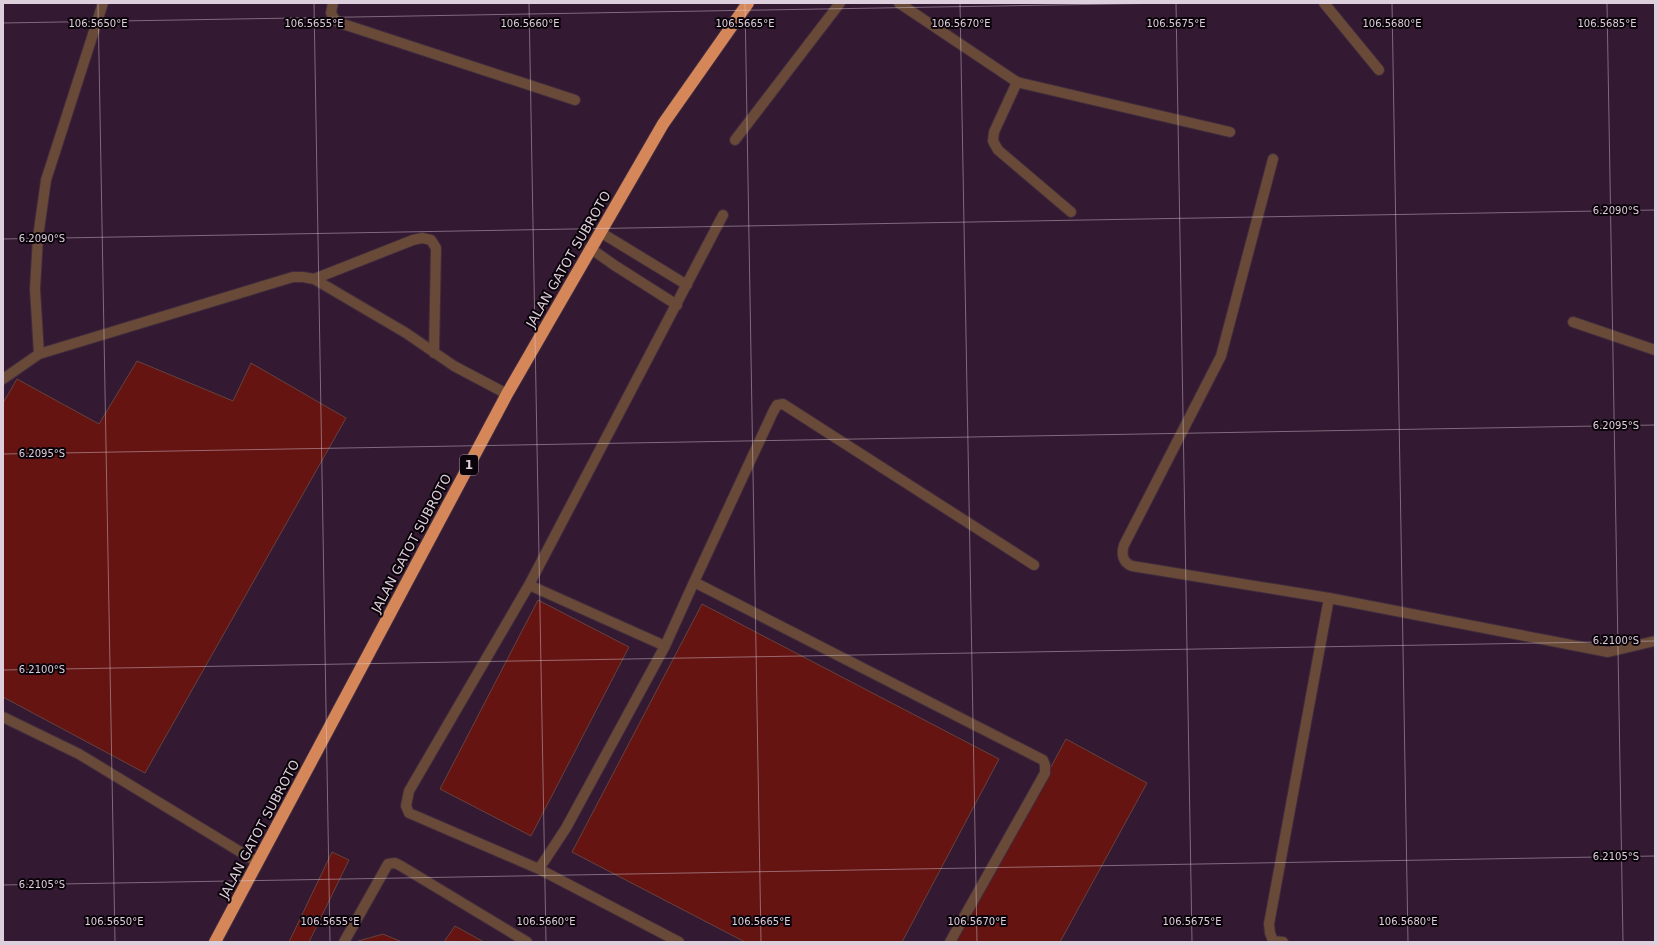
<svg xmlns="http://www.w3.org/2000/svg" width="1658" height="945" font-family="'DejaVu Sans',sans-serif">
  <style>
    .built { fill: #331931 }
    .building { fill: #651412; stroke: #64433f }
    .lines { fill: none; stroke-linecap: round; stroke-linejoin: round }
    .lane-casing { stroke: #402c3e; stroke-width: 12 }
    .highway-casing { stroke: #402c3e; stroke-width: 14 }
    .lane { stroke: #694937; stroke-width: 10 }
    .highway { stroke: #d6875a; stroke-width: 12 }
    .ticks { fill: none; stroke: #ddcfdb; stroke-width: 1; stroke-opacity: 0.45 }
    .labels { text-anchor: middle; stroke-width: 4; stroke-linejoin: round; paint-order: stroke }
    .shield { fill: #0a040a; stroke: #9e929c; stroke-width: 1 }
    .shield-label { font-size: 12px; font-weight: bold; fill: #ddcfdb }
    .street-label { font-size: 13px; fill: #ddcfdb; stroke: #0a040a }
    .ticks-label { font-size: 10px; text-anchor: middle; fill: #ddcfdb; stroke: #0a040a; stroke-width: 4; stroke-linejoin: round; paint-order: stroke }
  </style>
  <rect width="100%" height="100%" fill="#271225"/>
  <path class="built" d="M3 3H1655V942H3Z"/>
  <path class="building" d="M137 361 233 401 251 363 346 418 145 773 3 697V403L17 379 99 424Z
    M538 600 629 647 531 836 440 789Z
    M702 604 999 759 902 942H745L572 852Z
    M1066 739 1147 783 1060 942H956Z
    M332 852 349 860 309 942H289Z
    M455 926 484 942H444Z
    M383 934 402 942H355Z"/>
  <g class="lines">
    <g class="lane-casing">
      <path id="lane" d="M333 3 331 13 335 20 340 23 575 100
        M899 3 1017 82 1230 132
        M1324 3 1379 70
        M1017 82 994 132 993 141 998 150 1071 212
        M735 140 840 3
        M1273 159 1221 356 1124 545C1121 554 1123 563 1132 566L1329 598 1608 652 1655 641
        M600 232 687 285
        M590 248 614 265 677 305
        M314 279 413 240 422 238 431 240 436 248 434 353
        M1573 322 1655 350
        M39 354 35 289 38 237 46 180 103 3
        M3 379 39 354 293 277H303L314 279 406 333 454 366 507 394
        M694 582 773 412 777 405 783 404 1034 565
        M529 585 665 646 694 582 1043 760 1045 765V773L950 942
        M3 717 79 754 257 862
        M539 869 566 828 665 646
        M344 942 388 864 395 863 401 866 527 942
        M679 942 539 869 409 813 406 806 409 791 529 585 723 215
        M1283 942 1273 941 1270 933 1269 924 1329 598"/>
    </g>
    <g class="highway-casing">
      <path id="highway" d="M215 942 507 394 663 124 748 3"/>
    </g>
    <use href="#lane" class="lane"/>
    <use href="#highway" class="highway"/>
  </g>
  <path class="ticks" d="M98 3 115 942M314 3 330 942M529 3 546 942M745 3 761 942M960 3 977 942M1176 3 1192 942M1392 3 1408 942M1607 3 1623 942M3 23 1172 3M3 239 1655 210M3 454 1655 425M3 670 1655 641M3 885 1655 856"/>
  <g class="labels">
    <rect class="shield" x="460" y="455" width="18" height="20" rx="3"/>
    <g class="shield-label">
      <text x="469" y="469">1</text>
    </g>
    <g class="street-label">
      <text transform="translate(568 259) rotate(-60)" y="5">JALAN GATOT SUBROTO</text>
      <text transform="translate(411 543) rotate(-62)" y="5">JALAN GATOT SUBROTO</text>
      <text transform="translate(259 829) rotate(-62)" y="5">JALAN GATOT SUBROTO</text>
    </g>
  </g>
  <g class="ticks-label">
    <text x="98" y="27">106.5650°E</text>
    <text x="314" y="27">106.5655°E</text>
    <text x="530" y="27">106.5660°E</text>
    <text x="745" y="27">106.5665°E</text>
    <text x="961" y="27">106.5670°E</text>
    <text x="1176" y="27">106.5675°E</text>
    <text x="1392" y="27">106.5680°E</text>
    <text x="1607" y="27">106.5685°E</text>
    <text x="1616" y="214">6.2090°S</text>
    <text x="42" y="242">6.2090°S</text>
    <text x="1616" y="429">6.2095°S</text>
    <text x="42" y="457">6.2095°S</text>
    <text x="1616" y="644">6.2100°S</text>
    <text x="42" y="673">6.2100°S</text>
    <text x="1616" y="860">6.2105°S</text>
    <text x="42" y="888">6.2105°S</text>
    <text x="114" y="925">106.5650°E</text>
    <text x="330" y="925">106.5655°E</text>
    <text x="546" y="925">106.5660°E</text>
    <text x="761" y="925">106.5665°E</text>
    <text x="977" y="925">106.5670°E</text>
    <text x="1192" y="925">106.5675°E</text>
    <text x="1408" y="925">106.5680°E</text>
  </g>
  <rect width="1658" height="945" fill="none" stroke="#ddcfdb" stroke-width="8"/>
</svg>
